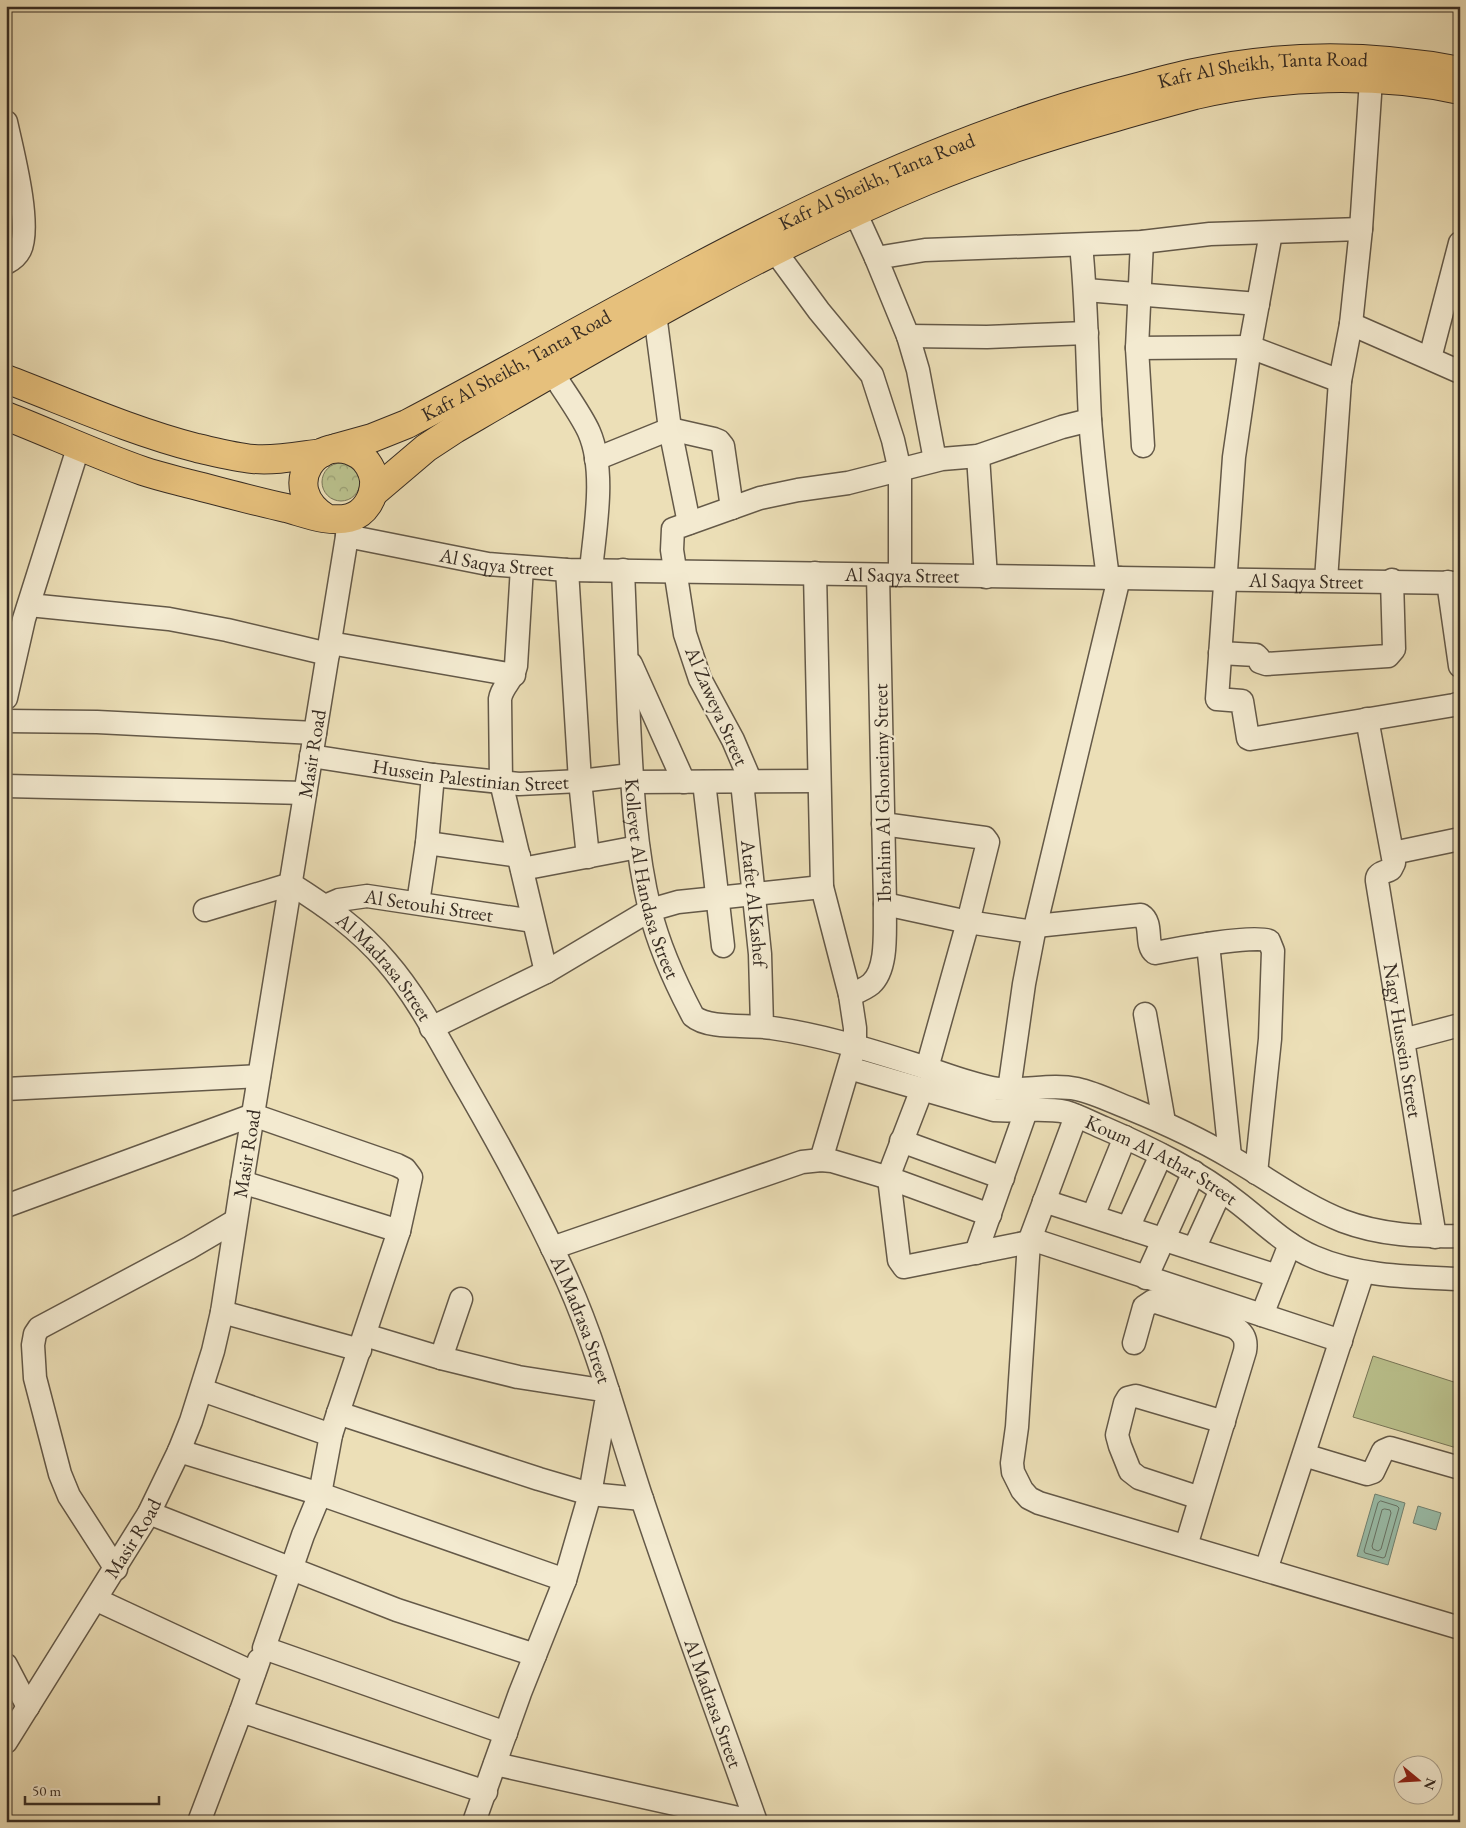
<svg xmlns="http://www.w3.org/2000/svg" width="1466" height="1828" font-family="'EB Garamond',serif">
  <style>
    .forest { fill: url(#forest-crowns); stroke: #787658 }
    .pitch { fill: #bac18d; stroke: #787658 }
    .water { fill: #9abda9; stroke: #728373 }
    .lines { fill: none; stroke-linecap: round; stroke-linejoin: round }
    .shore { stroke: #687466; stroke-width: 1 }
    .minor-casing { stroke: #645948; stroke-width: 25 }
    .major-casing { stroke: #372c23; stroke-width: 30 }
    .minor { stroke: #f3ead0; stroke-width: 22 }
    .major { stroke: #e6c07c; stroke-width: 28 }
    .labels { text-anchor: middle; stroke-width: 4.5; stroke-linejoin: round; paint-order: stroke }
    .street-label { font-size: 20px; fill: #372c23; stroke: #f3ead0 }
  </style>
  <defs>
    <pattern id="forest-crowns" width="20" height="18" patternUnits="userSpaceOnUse" patternTransform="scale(1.25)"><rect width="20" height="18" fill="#bac18d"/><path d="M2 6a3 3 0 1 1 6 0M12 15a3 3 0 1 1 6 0" fill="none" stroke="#989d73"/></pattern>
  </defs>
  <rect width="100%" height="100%" fill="#ecdfb7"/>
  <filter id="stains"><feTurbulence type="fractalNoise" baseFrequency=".004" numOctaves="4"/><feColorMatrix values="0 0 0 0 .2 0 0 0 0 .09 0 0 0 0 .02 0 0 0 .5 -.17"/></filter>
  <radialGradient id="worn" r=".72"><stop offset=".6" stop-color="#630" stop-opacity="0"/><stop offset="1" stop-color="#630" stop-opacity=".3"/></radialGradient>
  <path class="forest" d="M322 482a19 19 0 1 1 38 0a19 19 0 1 1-38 0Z"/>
  <path class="pitch" d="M1373 1356 1460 1384V1449L1353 1417Z"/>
  <path class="water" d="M1375 1494 1405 1503 1388 1565 1357 1556Z
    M1418 1506 1441 1513 1436 1530 1413 1523Z"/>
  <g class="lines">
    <path class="shore" d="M1381 1501 1397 1506 1399 1508 1385 1557 1383 1558 1365 1553 1364 1551 1378 1503Z
      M1385 1509 1390 1510 1391 1513 1381 1549 1378 1551 1373 1549 1372 1546 1382 1510Z"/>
    <g class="minor-casing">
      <g id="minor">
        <path d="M6 122C12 149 32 226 20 250 17 256 12 260 6 263"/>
        <path d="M855 212 876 258"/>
        <path d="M1361 229 1371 80"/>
        <path d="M1271 233 1250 347 1234 457 1217 699 1242 701 1248 738 1250 739 1454 705 1460 703"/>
        <path d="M1142 242 1137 348 1143 446"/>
        <path d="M1081 245C1087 303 1087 361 1090 419 1094 472 1101 525 1108 578"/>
        <path d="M775 251 819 311 872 375 893 440 900 471V575"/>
        <path d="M1086 290 1258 304"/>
        <path d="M655 314 670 429 689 523"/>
        <path d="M1351 324 1460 372"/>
        <path d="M908 336 987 337 1087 333"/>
        <path d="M1137 348 1250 347 1340 381"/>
        <path d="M1430 358 1460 243"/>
        <path d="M552 372C563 390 581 414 589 432 606 471 595 528 591 570"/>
        <path d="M978 456 986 577"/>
        <path d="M596 459 670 429 714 439 719 441 723 446 732 508"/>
        <path d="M935 460 918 370 908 336 876 258 925 250 1142 242 1210 234 1361 229 1351 324 1340 381 1326 580"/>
        <path id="s1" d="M347 536 488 564 567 570 1460 583"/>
        <path d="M522 567 516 666C513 680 502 686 500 699L501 782 546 972"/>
        <path d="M567 570 580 781 588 857"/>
        <path id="s2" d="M623 570C625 621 627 672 629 722 632 785 635 849 650 910 659 947 675 982 693 1016 709 1030 750 1024 772 1028 821 1035 867 1049 914 1064 940 1072 966 1083 992 1088 1021 1093 1049 1083 1077 1089 1095 1093 1113 1102 1131 1109 1165 1123 1198 1138 1230 1157 1268 1178 1302 1205 1343 1221 1380 1235 1420 1237 1460 1236"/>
        <path d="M815 573 822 887 850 995 855 1028V1045L821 1160"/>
        <path d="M1448 582 1460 666"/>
        <path d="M29 605 169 619 227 630 328 654"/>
        <path d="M330 643 514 675"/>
        <path d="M1220 653 1256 655 1259 658 1260 662 1266 664 1388 656 1394 649 1392 580"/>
        <path d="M631 664 684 782"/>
        <path d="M6 698 24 619 79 445"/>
        <path id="s3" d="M1367 719 1394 863 1391 869C1385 873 1376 872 1377 881L1435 1237"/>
        <path d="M6 721 97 722 315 733"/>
        <path id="s4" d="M311 756 433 775 519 784 580 781 631 775"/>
        <path d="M632 782 818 781"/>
        <path d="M704 782 723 946"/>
        <path id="s5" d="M742 782 760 954 762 1026"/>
        <path d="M751 782 733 740 700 679 685 634 672 550 673 529 760 498 798 490 848 483 942 459 978 456 1062 427 1090 420"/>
        <path d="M6 786 305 793"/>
        <path d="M883 824 985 838 988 842 968 922 927 1068"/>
        <path d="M427 843 519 856"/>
        <path d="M1393 853 1460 839"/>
        <path d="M522 869 638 847"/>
        <path d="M418 903 427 843 433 775"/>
        <path d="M885 904 968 922 1034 932"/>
        <path id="s6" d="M325 906 339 900 367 896 533 921"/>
        <path id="s7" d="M205 910 291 884C326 906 359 929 386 961 420 1000 443 1048 469 1092 504 1153 539 1217 568 1282 599 1352 618 1427 642 1499 678 1607 718 1714 756 1822"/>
        <path d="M1036 926 1141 915C1154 923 1144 945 1155 953 1175 949 1256 934 1269 941L1273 951 1270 1039 1256 1173"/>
        <path d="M1208 944 1230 1156"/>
        <path d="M850 995C857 992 865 989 871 984 889 968 884 927 885 904L878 575"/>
        <path d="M1145 1014 1164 1122"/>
        <path d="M431 1028 546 972 650 910 678 902 822 887"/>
        <path d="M1403 1040 1460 1025"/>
        <path id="s8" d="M849 1068 994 1110C1018 1112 1042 1107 1066 1112 1079 1116 1092 1123 1104 1128 1150 1148 1198 1171 1237 1202 1262 1221 1285 1245 1314 1257 1360 1277 1411 1277 1460 1279"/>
        <path d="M6 1089 259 1076"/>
        <path d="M922 1089 892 1167 889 1178 899 1260 904 1267 1029 1242H1040L1341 1341"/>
        <path d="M1009 1090 1024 984 1034 932 1119 578"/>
        <path d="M1076 1116 1029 1242 1017 1427 1012 1463 1013 1472 1022 1490 1029 1498 1039 1503 1460 1628"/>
        <path d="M901 1141 1003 1178"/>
        <path d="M242 1182 399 1231"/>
        <path d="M1044 1201 1277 1276"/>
        <path d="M6 1206 253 1115 397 1165 405 1169 411 1177 399 1231 338 1413 331 1435 320 1494 303 1535 264 1648 506 1733"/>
        <path d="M1093 1216 1125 1137"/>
        <path d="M1128 1228 1161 1155"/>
        <path d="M552 1248 802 1162 821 1160 832 1161 889 1178 990 1215"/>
        <path d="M1194 1249 1221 1190"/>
        <path d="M976 1253 1026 1111"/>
        <path d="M1146 1278 1194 1172"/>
        <path d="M461 1299 441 1358 518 1377 608 1391 590 1494 565 1580 520 1693 474 1822"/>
        <path d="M222 1312 360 1350"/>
        <path d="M1262 1315 1290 1244"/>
        <path d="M365 1335 441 1358"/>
        <path d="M1134 1343 1144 1307 1153 1301 1234 1327C1244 1333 1247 1340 1245 1351L1186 1546"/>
        <path d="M202 1390 331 1435"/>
        <path d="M338 1413 539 1479 590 1494 642 1499"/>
        <path d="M179 1451 320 1494 565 1580"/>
        <path d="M1304 1455 1367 1474 1373 1472 1383 1451 1390 1448 1460 1468"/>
        <path d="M1200 1498 1139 1478 1130 1471 1120 1446 1117 1435 1125 1403 1128 1398 1136 1396 1224 1422"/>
        <path d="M149 1513 397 1610 535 1655"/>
        <path d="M116 1569 69 1496 60 1474 35 1378 33 1345 35 1334 39 1328 189 1248 235 1221"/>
        <path d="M1266 1570 1363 1272"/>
        <path d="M97 1600 254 1673"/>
        <path d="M6 1665 28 1707"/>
        <path d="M241 1711 259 1660"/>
        <path id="s9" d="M6 1742 149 1513 179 1451 191 1421 213 1351 222 1312 242 1182 350 518"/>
        <path d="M495 1764 756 1822"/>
        <path d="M199 1822 241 1711 486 1792"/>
      </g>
    </g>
    <g class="major-casing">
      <g id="major">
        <path d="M6 379C69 403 131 431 197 448 215 452 234 457 253 459 276 461 299 456 322 453"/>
        <path d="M6 416C52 434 97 455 143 471 158 476 175 480 190 484 222 492 254 501 286 508 305 513 329 523 349 518 365 514 375 497 374 480 373 471 367 460 359 455 319 429 276 487 326 518"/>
        <path id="s10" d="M336 448 372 438 407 424C636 304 859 162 1111 94 1139 87 1166 79 1194 73 1281 54 1372 54 1460 71"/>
        <path d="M373 493 426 448 455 429C608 340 762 249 926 181 988 155 1052 135 1116 117 1143 109 1169 102 1195 95 1280 75 1375 72 1460 90"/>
      </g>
    </g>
    <use href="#minor" class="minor"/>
    <use href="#major" class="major"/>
  </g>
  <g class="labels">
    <g class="street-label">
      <text dy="7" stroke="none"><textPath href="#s10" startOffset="1009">Kafr Al Sheikh, Tanta Road</textPath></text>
      <text dy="7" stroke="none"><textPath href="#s10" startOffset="604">Kafr Al Sheikh, Tanta Road</textPath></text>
      <text dy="7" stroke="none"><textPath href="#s10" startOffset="199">Kafr Al Sheikh, Tanta Road</textPath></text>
      <text dy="7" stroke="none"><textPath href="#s1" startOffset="152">Al Saqya Street</textPath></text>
      <text dy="7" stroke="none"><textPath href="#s1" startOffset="558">Al Saqya Street</textPath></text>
      <text dy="7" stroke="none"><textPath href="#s1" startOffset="962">Al Saqya Street</textPath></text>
      <text transform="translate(717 706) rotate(66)" y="7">Al Zaweya Street</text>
      <text dy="7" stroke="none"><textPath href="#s9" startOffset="1050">Masir Road</textPath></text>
      <text dy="7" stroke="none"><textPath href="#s4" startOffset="161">Hussein Palestinian Street</textPath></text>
      <text transform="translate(882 793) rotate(-91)" y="7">Ibrahim Al Ghoneimy Street</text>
      <text dy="7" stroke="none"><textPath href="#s2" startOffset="311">Kolleyet Al Handasa Street</textPath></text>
      <text dy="7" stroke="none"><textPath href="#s5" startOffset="122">Atafet Al Kashef</textPath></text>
      <text dy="7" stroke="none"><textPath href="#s6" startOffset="106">Al Setouhi Street</textPath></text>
      <text dy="7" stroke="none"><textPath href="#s7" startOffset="216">Al Madrasa Street</textPath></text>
      <text dy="7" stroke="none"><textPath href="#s3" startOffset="335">Nagy Hussein Street</textPath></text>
      <text dy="7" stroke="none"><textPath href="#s9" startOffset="645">Masir Road</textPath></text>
      <text dy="7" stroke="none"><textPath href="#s8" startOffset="330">Koum Al Athar Street</textPath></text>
      <text dy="7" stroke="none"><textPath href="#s7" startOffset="622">Al Madrasa Street</textPath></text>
      <text dy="7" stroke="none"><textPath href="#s9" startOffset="240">Masir Road</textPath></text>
      <text dy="7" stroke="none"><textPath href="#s7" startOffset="1028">Al Madrasa Street</textPath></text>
    </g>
  </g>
  <rect width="1466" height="1828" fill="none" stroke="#ecdfb7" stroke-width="25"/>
  <rect x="8" y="8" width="1451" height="1813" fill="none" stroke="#372c23" stroke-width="2.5"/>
  <rect x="12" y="12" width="1441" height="1803" fill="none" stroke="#372c23"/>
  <g transform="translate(1418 1780) rotate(108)"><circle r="24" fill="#f3ead0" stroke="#a89e8b"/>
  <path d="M0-4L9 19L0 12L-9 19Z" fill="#8f2418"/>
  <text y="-8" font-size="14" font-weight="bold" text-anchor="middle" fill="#372c23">N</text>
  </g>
  <path d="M25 1796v8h134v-8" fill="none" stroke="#372c23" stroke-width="2.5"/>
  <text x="32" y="1796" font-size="15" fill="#372c23" stroke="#f3ead0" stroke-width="4" paint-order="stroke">50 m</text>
  <rect width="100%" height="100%" filter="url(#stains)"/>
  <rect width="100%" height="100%" fill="url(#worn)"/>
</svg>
